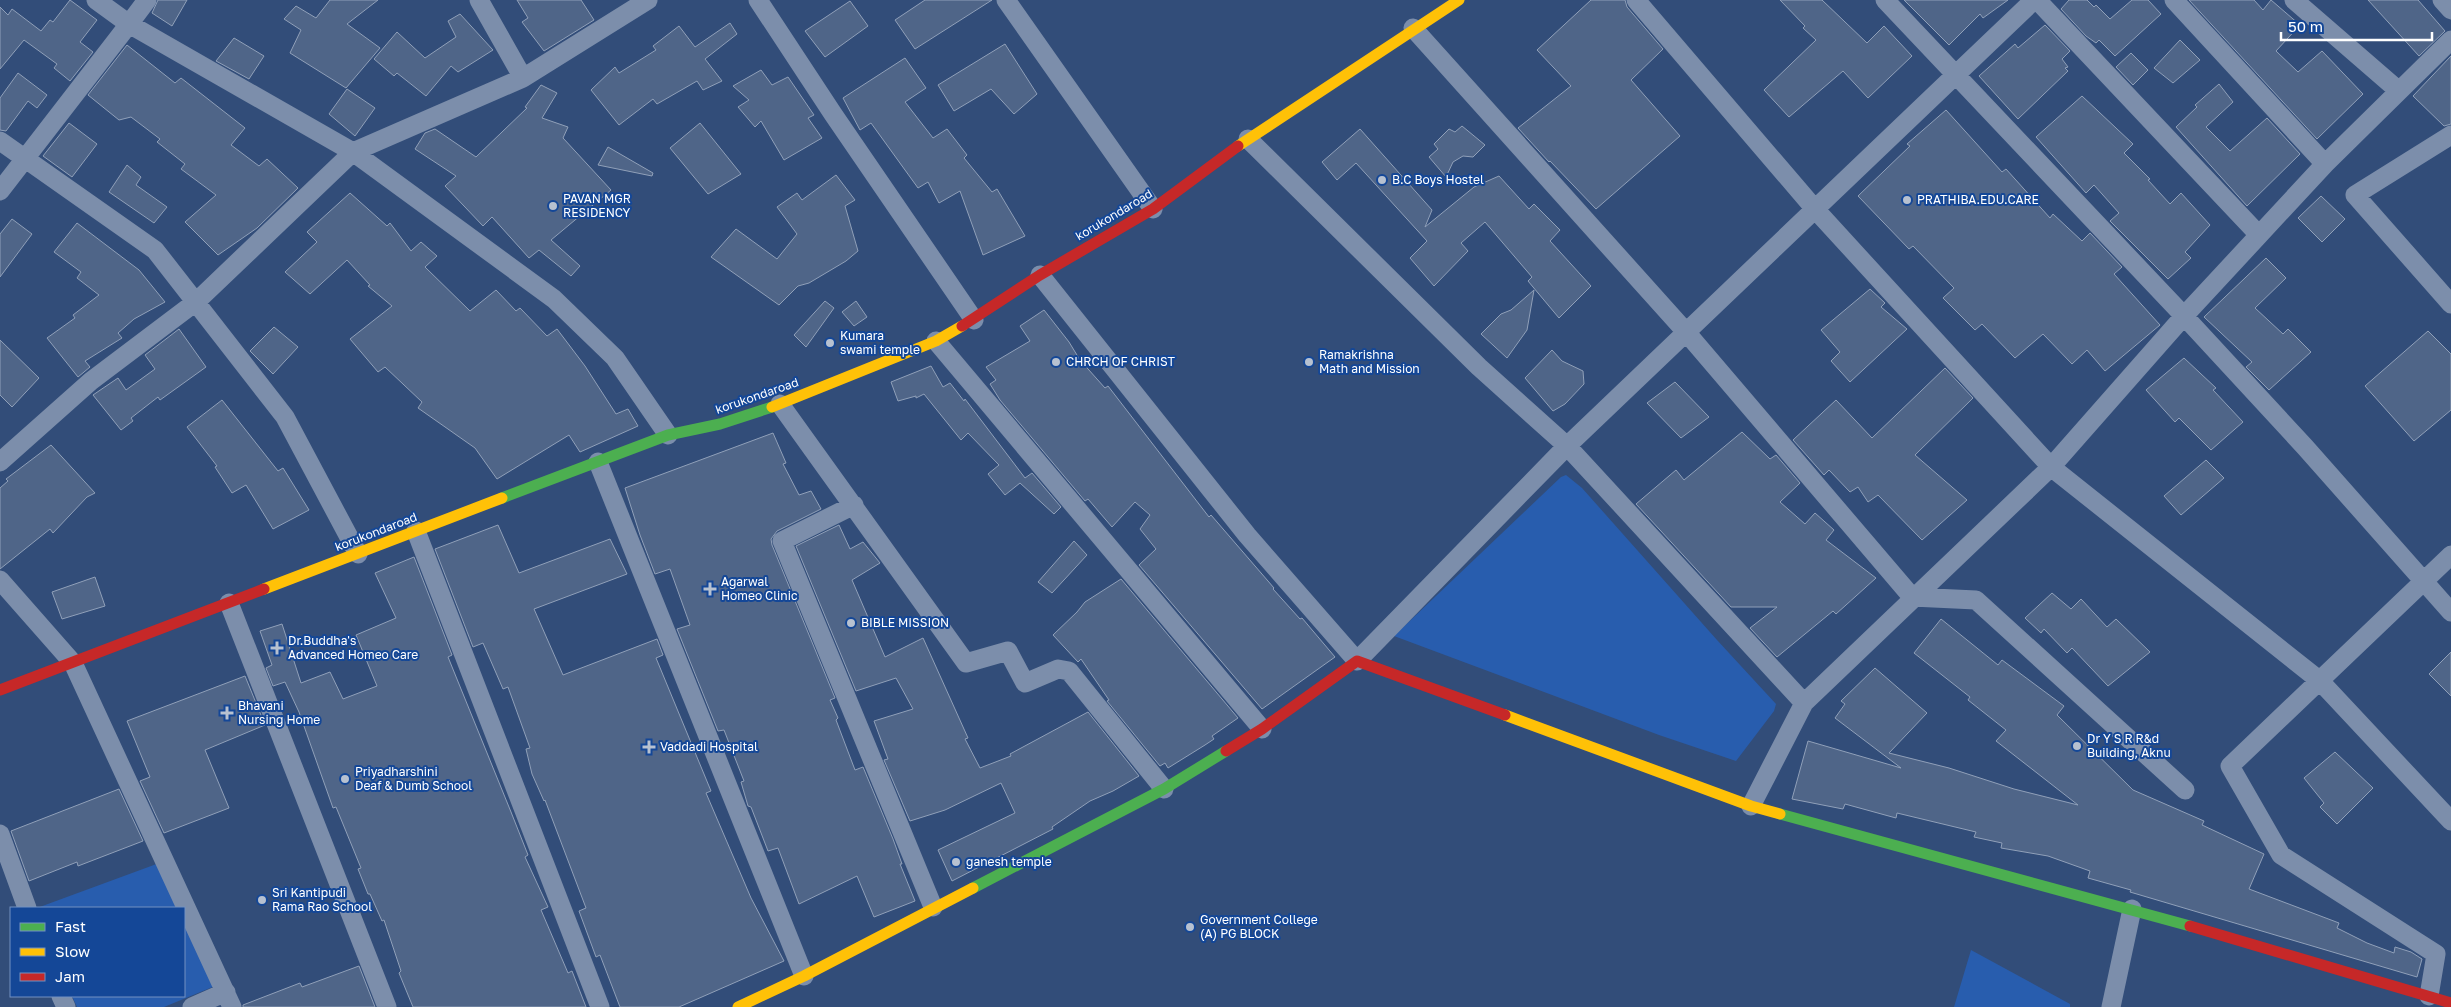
<svg xmlns="http://www.w3.org/2000/svg" width="2451" height="1007" font-family="'Golos Text',sans-serif">
  <style>
    .green { fill: #285dae }
    .building { fill: #4f6588; stroke: #90a0b9 }
    .lines { fill: none; stroke-linecap: round; stroke-linejoin: round }
    .street { stroke: #7c8eab; stroke-width: 19 }
    .fast { stroke: #4caf50; stroke-width: 11 }
    .slow { stroke: #ffc107; stroke-width: 11 }
    .jam { stroke: #c62828; stroke-width: 11 }
    .poi-dot { fill: #b7c1d0; stroke: #144797; stroke-width: 2 }
    .labels { text-anchor: middle; stroke-width: 4; stroke-linejoin: round; paint-order: stroke }
    .poi-label { font-size: 12px; fill: #fff; stroke: #144797; text-anchor: start }
    .street-label { font-size: 12px; fill: #fff; stroke: #144797 }
  </style>
  <rect width="100%" height="100%" fill="#324d79"/>
  <path class="green" d="M1566 475 1582 488 1717 640 1776 704 1774 711 1736 761 1659 735 1394 636 1561 477Z
    M162 862 182 908H37Z
    M184 913 215 986 164 1007H77L72 996H184Z
    M1971 950 2070 1004V1007H1954Z"/>
  <path class="building" d="M70 0 97 20 80 42 93 52 70 81 54 68 57 64 24 40 0 69V7L8 15 12 9 41 31 50 20 53 22Z
    M158 0H187L172 26 152 13Z
    M330 0H378L347 24 380 48 346 88 290 53 301 30 284 19 296 6 316 18Z
    M517 0H581L594 20 544 51 522 22 528 18Z
    M925 0H992L915 49 895 20Z
    M1591 0H1625L1627 7 1663 49 1631 80 1680 136 1596 209 1550 161 1549 162 1518 128 1571 86 1537 50Z
    M1780 0H1822L1867 43 1884 26 1912 56 1868 98 1843 71 1789 117 1764 90 1816 40 1803 28 1805 26Z
    M1904 0H2008L1983 18 1980 14 1949 45Z
    M2069 0H2087L2094 7 2096 5 2110 19 2132 0H2148L2161 14 2115 56 2099 40 2096 43 2086 36 2061 9Z
    M2189 0H2254L2263 10 2271 0 2300 25 2276 51 2298 72 2322 51 2363 94 2317 139Z
    M2368 0H2418L2445 31 2419 56Z
    M850 1 868 26 825 57 805 31Z
    M460 14 493 50 458 72 451 66 426 96 397 73 394 76 374 59 397 32 425 58 456 37 448 21Z
    M730 23 737 34 705 59 722 81 703 90 697 81 657 104 653 99 619 125 591 90 615 67 619 73 656 50 653 46 679 26 695 47Z
    M2045 25 2070 51 2062 59 2068 67 2065 68 2068 71 2018 119 1979 76 2015 44 2018 48Z
    M234 38 264 56 249 79 216 61Z
    M2180 40 2200 60 2173 83 2154 68Z
    M1005 44 1037 94 1014 114 991 89 954 111 938 85Z
    M127 45 175 83 181 78 245 128 231 145 259 166 267 159 298 188 257 228 218 255 185 222 216 195 181 169 185 164 157 142 160 139 131 117 119 120 88 95Z
    M2131 53 2148 70 2133 85 2116 67Z
    M2451 56V124L2444 126 2413 96Z
    M905 58 926 88 905 102 933 138 947 129 967 155 964 158 992 192 997 189 1025 236 983 255 960 191 939 203 928 182 918 188 871 123 860 130 843 98Z
    M761 70 772 85 788 77 814 115 808 118 822 138 784 160 761 121 755 127 738 107 749 100 733 86Z
    M18 73 47 95 37 108 28 101 6 131 0 130V98Z
    M2219 84 2233 102 2206 127 2230 151 2267 118 2300 154 2247 206 2176 127 2197 107 2195 105Z
    M541 85 557 93 542 118 568 127 563 138 611 190 551 240 580 266 571 276 539 250 529 258 492 217 483 226 445 186 456 176 415 149 425 133 435 129 476 157 527 108 525 107Z
    M347 89 375 108 355 136 329 114Z
    M2082 96 2133 144 2124 153 2150 179 2148 180 2170 204 2181 193 2210 225 2185 252 2191 258 2168 279 2110 221 2119 213 2094 185 2086 193 2036 137Z
    M1946 110 2002 172 2006 169 2050 218 2053 214 2082 241 2090 233 2122 267 2114 274 2160 325 2105 371 2087 350 2072 364 2043 334 2015 358 1982 324 1975 330 1943 298 1954 288 1913 246 1909 249 1858 196 1910 146 1907 144Z
    M69 123 97 144 72 177 43 156Z
    M700 123 741 174 708 194 670 148Z
    M1462 126 1485 145 1473 157 1463 156 1453 162 1446 177 1429 157 1438 149 1434 144 1449 129 1455 132Z
    M1360 129 1432 210 1425 227 1474 187 1499 176 1529 209 1534 204 1560 230 1550 241 1591 286 1559 318 1528 281 1532 277 1485 222 1461 243 1468 251 1434 286 1410 258 1427 241 1356 163 1337 180 1322 162Z
    M608 147 653 173 652 176 598 165Z
    M127 165 141 177 136 185 167 207 154 223 109 192Z
    M836 175 855 200 845 206 858 251 846 261 809 283 798 286 779 305 711 257 736 229 777 259 797 234 777 207 797 193 802 200Z
    M350 193 387 226 390 223 411 251 421 242 437 256 425 267 470 311 496 290 516 311 520 308 547 336 557 329 585 366 616 414 628 409 638 426 580 452 569 435 497 479 475 448 418 408 422 402 385 367 378 372 350 339 392 306 368 286 370 285 347 260 310 294 285 272 317 242 307 232Z
    M2321 196 2345 219 2322 242 2298 218Z
    M12 219 32 234 0 277V234Z
    M77 223 139 270 165 302 134 319 118 333 122 338 85 361 90 367 78 377 47 338 75 318 73 315 99 295 77 278 81 272 54 252Z
    M2266 258 2286 278 2255 308 2283 334 2288 329 2311 352 2269 390 2246 367 2252 362 2204 317Z
    M1870 289 1885 303 1881 307 1907 329 1850 382 1831 361 1840 352 1821 330Z
    M1534 290 1527 330 1507 358 1481 334 1501 314 1511 310Z
    M825 301 834 308 806 347 794 335Z
    M856 301 867 317 854 326 842 312Z
    M1044 310 1069 342 1080 360 1105 388 1108 386 1209 517 1211 515 1274 588 1273 589 1300 619 1302 618 1335 657 1262 709 1139 565 1156 549 1140 529 1150 515 1135 502 1112 527 1088 499 1085 501 1000 400 990 384 996 380 986 367 1030 341 1020 326Z
    M274 327 298 347 273 374 250 351Z
    M179 329 206 367 160 400 158 397 131 418 133 421 121 430 93 395 118 378 126 390 155 369 145 355Z
    M2428 331 2451 354V410L2414 441 2365 386Z
    M0 340 39 378 12 407 0 395Z
    M1552 350 1562 361 1583 371 1584 384 1565 404 1553 411 1525 378Z
    M2184 358 2216 388 2213 390 2243 422 2211 450 2179 418 2175 422 2146 390Z
    M931 366 943 387 950 383 964 401 965 399 1025 478 1032 473 1061 507 1054 514 1020 483 1005 495 988 474 999 465 968 433 961 440 924 394 916 398V396L898 401 891 382Z
    M1945 368 1973 398 1915 455 1967 500 1922 540 1878 495 1868 502 1858 487 1850 492 1829 470 1824 475 1793 440 1836 400 1872 438Z
    M1675 382 1709 417 1681 438 1647 403Z
    M222 400 278 471 283 468 309 510 273 529 246 485 232 493 215 467 217 466 187 427Z
    M1742 432 1770 459 1776 455 1800 483 1780 502 1805 524 1815 513 1834 530 1826 540 1876 578 1836 614 1833 611 1777 657 1750 628 1777 607H1731L1636 504 1676 470 1684 480Z
    M773 433 786 463 783 464 799 495 811 491 821 509 777 531 771 539 772 545 835 698 830 700 838 718 836 720 855 770 863 767 893 839 902 864H900L915 901 874 917 857 876 799 904 778 848 768 851 751 807 748 806 741 782 744 781 724 730 718 731 677 629 690 625 670 569 655 574 640 535 625 488Z
    M51 445 95 493 87 497 53 533 50 529 0 569V488L8 481 6 479Z
    M2206 460 2224 478 2181 515 2164 496Z
    M498 525 519 573 610 539 627 574 534 609 563 675 657 639 663 655 656 658 711 791 706 793 751 898 784 961 679 1007H620L600 955 596 957 579 911 586 908 545 800 544 801 532 774 526 749 530 748 508 687 503 689 483 643 473 647 435 549Z
    M839 525 850 549 863 542 880 563 852 580 885 657 923 638 968 738 965 739 980 768 1011 756 1010 754 1088 712 1139 776 1113 791 1090 801 1052 827 1053 829 952 881 938 850 1015 813 1001 783 945 810 910 821 884 760 888 759 874 721 913 709 896 678 856 691 796 546Z
    M1074 541 1087 555 1052 593 1038 582Z
    M414 557 452 655 448 657 511 812 528 855 525 857 548 907 541 910 568 973 572 971 586 1007H413L399 973 401 971 384 920 382 921 370 894H368L358 869 361 868 336 807 333 808 299 712 285 682 273 686 266 668 272 665 260 631 282 624 301 683 330 672 343 699 377 686 356 635 396 618 375 573Z
    M95 577 105 606 62 619 52 592Z
    M1121 579 1238 718 1212 736 1214 739 1205 745 1168 768 1165 763 1160 766 1107 701 1109 700 1081 659 1078 662 1053 635 1077 612 1085 602Z
    M2052 593 2071 609 2081 599 2107 627 2116 619 2150 652 2108 686 2072 648 2067 653 2044 629 2041 633 2025 618Z
    M1941 619 1998 665 2002 660 2064 706 2057 715 2133 790 2204 821 2202 825 2264 854 2249 889 2339 923 2337 928 2367 943 2394 953 2395 947 2411 952 2422 959 2417 977 2130 892 2131 890 2088 878 2090 871 2048 856 2001 848 2002 843 1974 837 1976 832 1897 813 1896 818 1845 804 1843 809 1792 799 1808 741 1901 768 1835 718 1845 704 1841 701 1875 668 1927 713 1889 753 1949 768 2014 789 2078 805 1996 741 2006 730 1968 700 1970 697 1914 653Z
    M2451 652V696L2429 674Z
    M245 676 265 725 205 750 229 808 164 833 140 781 150 777 127 721Z
    M2335 752 2373 788 2337 824 2320 807 2324 803 2304 778Z
    M119 789 143 841 78 866 77 862 29 881 11 831Z
    M359 966 375 1007H243V1005L300 983 302 987Z"/>
  <g class="lines">
    <path class="street" d="M96 0 129 24 147 0
      M479 0 523 78
      M758 0 833 114 974 320
      M1006 0 1153 209
      M1636 0 1814 208 2051 467 2319 680 2451 821
      M1885 0 2184 316 2305 447 2451 612
      M2037 0 2259 235
      M2174 0 2325 164
      M2294 0 2399 91
      M2442 0 2451 10
      M1413 28 1686 332 1912 597 1976 600 2185 790
      M2451 135 2355 195 2451 304
      M1248 139 1479 367 1567 446 1804 703
      M0 141 155 250 285 417 358 554
      M0 191 129 24 353 152 554 299 615 358 668 435
      M1040 275 1247 535 1357 661 1567 446 2034 0
      M936 341 1262 729
      M780 404 966 663 1008 651 1025 683 1058 669 1069 671 1164 789
      M0 462 91 381 197 301 353 152 523 78 648 0
      M598 462 804 976
      M854 505 782 541 933 907
      M416 531 600 1007
      M0 580 73 663 232 1007
      M229 603 387 1007
      M1751 806 1804 703 2051 467 2184 316 2325 164 2451 40
      M0 834 27 908
      M61 996 66 1007
      M2429 996 2436 954 2281 855 2230 766 2451 555
      M192 1007 226 992
      M2111 1007 2132 909"/>
    <path class="fast" d="M502 498 668 435 720 424 772 407
      M1780 814 2190 926
      M973 888 1164 789 1226 751"/>
    <path class="slow" d="M1238 146 1459 0
      M772 407 936 341 962 326
      M264 589 502 498
      M1505 715 1751 806 1780 814
      M738 1007 804 976 973 888"/>
    <path class="jam" d="M962 326 1040 275 1153 209 1238 146
      M0 690 264 589
      M1226 751 1262 729 1357 661 1505 715
      M2190 926 2451 1003"/>
  </g>
  <g class="poi-dot">
    <circle cx="1382" cy="180" r="5"/>
    <circle cx="1907" cy="200" r="5"/>
    <circle cx="553" cy="206" r="5"/>
    <circle cx="830" cy="343" r="5"/>
    <circle cx="1056" cy="362" r="5"/>
    <circle cx="1309" cy="362" r="5"/>
    <path d="M707.5 581.5h5v5h5v5h-5v5h-5v-5h-5v-5h5z"/>
    <circle cx="851" cy="623" r="5"/>
    <path d="M274.5 640.5h5v5h5v5h-5v5h-5v-5h-5v-5h5z"/>
    <path d="M224.5 705.5h5v5h5v5h-5v5h-5v-5h-5v-5h5z"/>
    <circle cx="2077" cy="746" r="5"/>
    <path d="M646.5 739.5h5v5h5v5h-5v5h-5v-5h-5v-5h5z"/>
    <circle cx="345" cy="779" r="5"/>
    <circle cx="956" cy="862" r="5"/>
    <circle cx="262" cy="900" r="5"/>
    <circle cx="1190" cy="927" r="5"/>
  </g>
  <g class="labels">
    <g class="poi-label">
      <text x="1392" y="184">B.C Boys Hostel</text>
      <text x="563" y="203">PAVAN MGR<tspan x="563" dy="14">RESIDENCY</tspan></text>
      <text x="1917" y="204">PRATHIBA.EDU.CARE</text>
      <text x="840" y="340">Kumara<tspan x="840" dy="14">swami temple</tspan></text>
      <text x="1319" y="359">Ramakrishna<tspan x="1319" dy="14">Math and Mission</tspan></text>
      <text x="1066" y="366">CHRCH OF CHRIST</text>
      <text x="721" y="586">Agarwal<tspan x="721" dy="14">Homeo Clinic</tspan></text>
      <text x="861" y="627">BIBLE MISSION</text>
      <text x="288" y="645">Dr.Buddha's<tspan x="288" dy="14">Advanced Homeo Care</tspan></text>
      <text x="238" y="710">Bhavani<tspan x="238" dy="14">Nursing Home</tspan></text>
      <text x="2087" y="743">Dr Y S R R&amp;d<tspan x="2087" dy="14">Building, Aknu</tspan></text>
      <text x="660" y="751">Vaddadi Hospital</text>
      <text x="355" y="776">Priyadharshini<tspan x="355" dy="14">Deaf &amp; Dumb School</tspan></text>
      <text x="966" y="866">ganesh temple</text>
      <text x="272" y="897">Sri Kantipudi<tspan x="272" dy="14">Rama Rao School</tspan></text>
      <text x="1200" y="924">Government College<tspan x="1200" dy="14">(A) PG BLOCK</tspan></text>
    </g>
    <g class="street-label">
      <text transform="translate(1114 215) rotate(-31)" y="4">korukondaroad</text>
      <text transform="translate(757 396) rotate(-19)" y="4">korukondaroad</text>
      <text transform="translate(376 532) rotate(-21)" y="4">korukondaroad</text>
    </g>
  </g>
  <rect x="10" y="907" width="175" height="90" fill="#144797" stroke="#7291c1"/>
  <rect x="20" y="923" width="25" height="8" fill="#4caf50" stroke="#7291c1"/>
  <text x="55" y="932" font-size="15" fill="#ffffff">Fast</text>
  <rect x="20" y="948" width="25" height="8" fill="#ffc107" stroke="#7291c1"/>
  <text x="55" y="957" font-size="15" fill="#ffffff">Slow</text>
  <rect x="20" y="973" width="25" height="8" fill="#c62828" stroke="#7291c1"/>
  <text x="55" y="982" font-size="15" fill="#ffffff">Jam</text>
  <path d="M2281 32v8h151v-8" fill="none" stroke="#ffffff" stroke-width="2.5"/>
  <text x="2288" y="32" font-size="15" fill="#ffffff" stroke="#144797" stroke-width="4" paint-order="stroke">50 m</text>
</svg>
